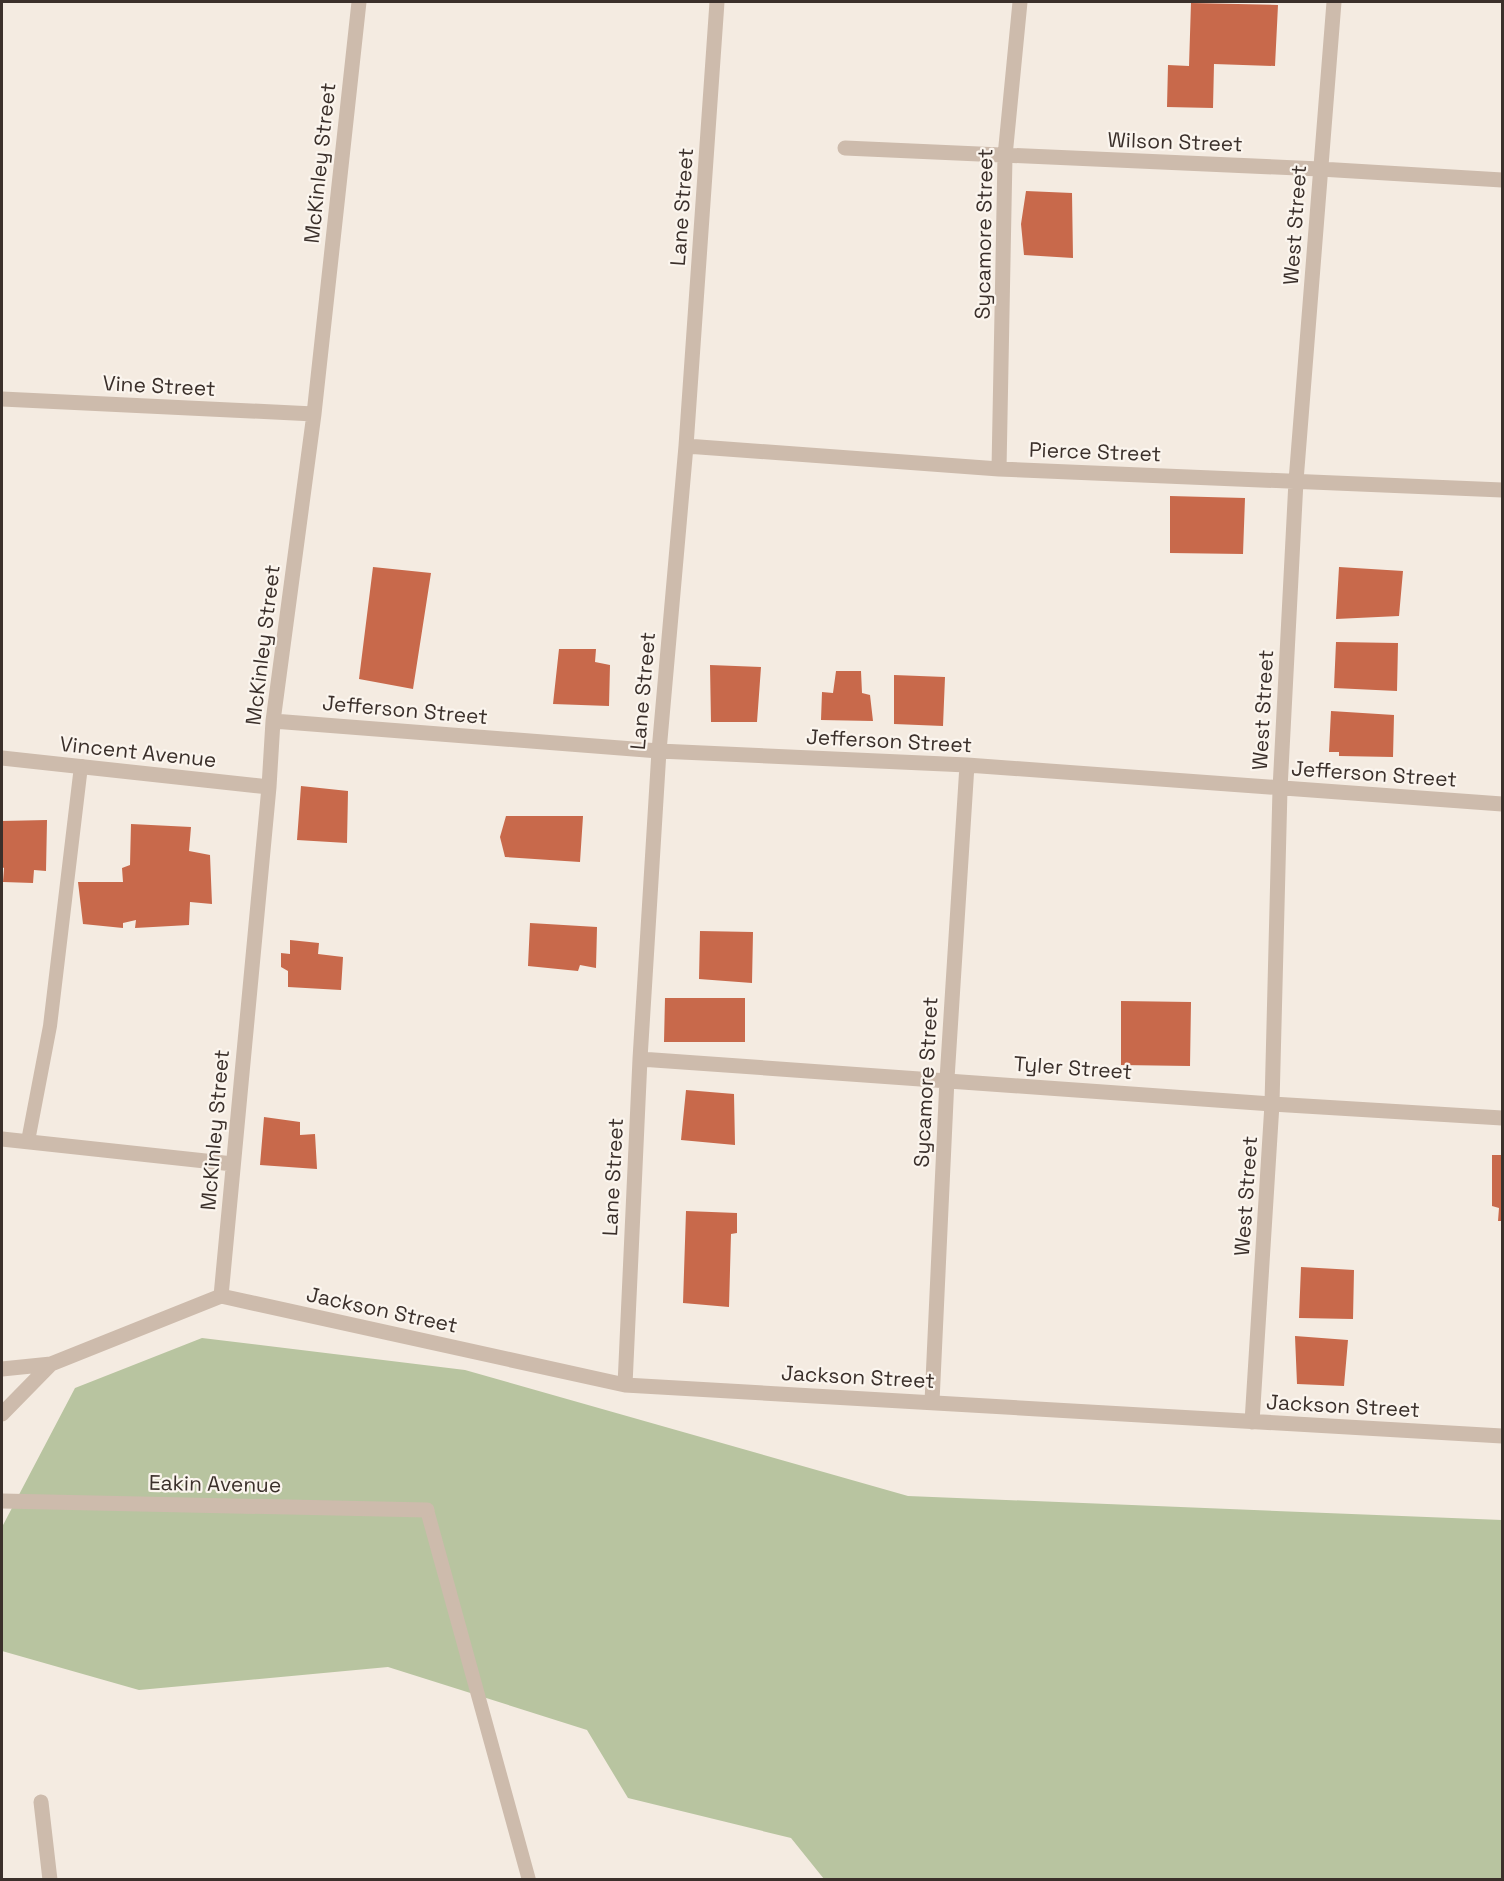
<svg xmlns="http://www.w3.org/2000/svg" width="1504" height="1881" font-family="'Space Grotesk',sans-serif">
  <style>
    .green { fill: #b8c4a0 }
    .building { fill: #c8694b }
    .lines { fill: none; stroke-linecap: round; stroke-linejoin: round }
    .lane { stroke: #cdbbac; stroke-width: 14 }
    .street { stroke: #cdbbac; stroke-width: 15 }
    .labels { text-anchor: middle; stroke-width: 4.5; stroke-linejoin: round; paint-order: stroke }
    .street-label { font-size: 21px; fill: #3b302b; stroke: #fbf5ee }
  </style>
  <rect width="100%" height="100%" fill="#f4ebe1"/>
  <path class="green" d="M202 1338 465 1370 908 1496 1502 1520V1879H824L791 1838 628 1798 587 1730 388 1667 139 1690 2 1651V1527L75 1388Z"/>
  <path class="building" d="M1191 3 1278 5 1275 66 1214 64 1213 108 1167 107 1168 65 1189 66Z
    M1026 191 1072 193 1073 258 1024 255 1021 224Z
    M1170 496 1245 498 1243 554 1170 553Z
    M373 567 431 573 413 689 359 679Z
    M1339 567 1403 571 1399 616 1336 619Z
    M1336 642 1398 643 1397 691 1334 688Z
    M559 649H596L595 662 610 665 609 706 553 704Z
    M710 665 761 667 757 722H711Z
    M836 671H861L862 693 870 695 873 721 821 720 822 692 833 693Z
    M894 675 945 677 943 726 894 724Z
    M1331 711 1394 715 1393 757 1339 756V752H1329Z
    M301 786 348 791 347 843 297 840Z
    M506 816H583L580 862 505 857 500 837Z
    M47 820 46 871 34 870 33 883 3 882 4 868 2 867V821Z
    M131 824 191 827 189 851 210 855 212 904 190 902 189 925 135 928 136 920 123 923V928L83 924 78 882H123L122 868 130 865Z
    M530 923 597 927 596 968 580 965 578 971 528 966Z
    M700 931 753 932 752 983 699 979Z
    M290 940 319 943 318 954 343 957 341 990 288 987V971L281 967V953L290 954Z
    M665 998H745V1042H664Z
    M1121 1001 1191 1002 1190 1066 1121 1065Z
    M686 1090 734 1094 735 1145 681 1140Z
    M264 1117 300 1122V1135L315 1134 317 1169 260 1165Z
    M1492 1155H1502V1221H1498L1499 1208 1492 1206Z
    M686 1211 737 1213V1233L731 1234 729 1307 683 1303Z
    M1301 1267 1354 1270 1353 1319 1299 1318Z
    M1295 1336 1348 1340 1344 1386 1297 1384Z"/>
  <g class="lines">
    <path class="lane" d="M28 1141 50 1026 81 766
      M427 1510 529 1880"/>
    <path class="street" d="M845 148 1320 169 1502 180
      M2 399 314 414
      M686 446 999 469 1502 490
      M999 469 1005 156 1020 2
      M273 721 659 751 967 765 1502 804
      M2 758 269 787
      M640 1059 1272 1104 1502 1118
      M2 1139 233 1164
      M221 1296 269 787 273 721 314 414 359 2
      M221 1296 625 1385 1502 1436
      M2 1369 51 1364
      M625 1385 640 1059 659 751 686 446 717 2
      M932 1402 947 1079 967 765
      M2 1414 51 1364 221 1296
      M1252 1422 1272 1104 1280 789 1296 481 1334 2
      M2 1501 427 1510
      M41 1802 50 1880"/>
  </g>
  <g class="labels">
    <g class="street-label">
      <text transform="translate(1175 142) rotate(2)" y="7">Wilson Street</text>
      <text transform="translate(320 163) rotate(-84)" y="7">McKinley Street</text>
      <text transform="translate(682 207) rotate(-86)" y="7">Lane Street</text>
      <text transform="translate(1295 225) rotate(-86)" y="7">West Street</text>
      <text transform="translate(984 234) rotate(-89)" y="7">Sycamore Street</text>
      <text transform="translate(159 386) rotate(3)" y="7">Vine Street</text>
      <text transform="translate(1095 452) rotate(2)" y="7">Pierce Street</text>
      <text transform="translate(263 645) rotate(-83)" y="7">McKinley Street</text>
      <text transform="translate(643 691) rotate(-85)" y="7">Lane Street</text>
      <text transform="translate(405 710) rotate(5)" y="7">Jefferson Street</text>
      <text transform="translate(1263 710) rotate(-87)" y="7">West Street</text>
      <text transform="translate(889 741) rotate(3)" y="7">Jefferson Street</text>
      <text transform="translate(138 752) rotate(6)" y="7">Vincent Avenue</text>
      <text transform="translate(1374 774) rotate(4)" y="7">Jefferson Street</text>
      <text transform="translate(1073 1068) rotate(4)" y="7">Tyler Street</text>
      <text transform="translate(926 1082) rotate(-87)" y="7">Sycamore Street</text>
      <text transform="translate(215 1130) rotate(-85)" y="7">McKinley Street</text>
      <text transform="translate(613 1177) rotate(-87)" y="7">Lane Street</text>
      <text transform="translate(1246 1196) rotate(-86)" y="7">West Street</text>
      <text transform="translate(382 1310) rotate(12)" y="7">Jackson Street</text>
      <text transform="translate(858 1377) rotate(3)" y="7">Jackson Street</text>
      <text transform="translate(1343 1406) rotate(3)" y="7">Jackson Street</text>
      <text transform="translate(215 1484) rotate(1)" y="7">Eakin Avenue</text>
    </g>
  </g>
  <rect width="1504" height="1881" fill="none" stroke="#3b302b" stroke-width="6"/>
</svg>
